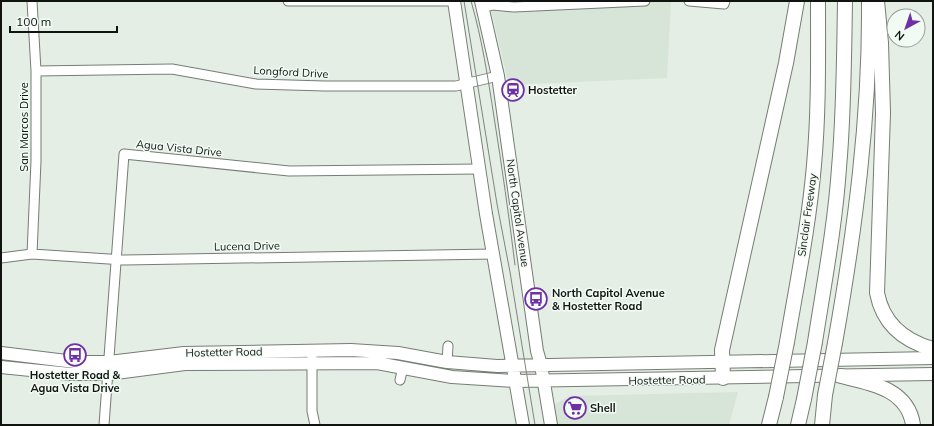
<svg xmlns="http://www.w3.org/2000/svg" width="934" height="426" font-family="Mulish,sans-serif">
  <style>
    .built { fill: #d6e5d7 }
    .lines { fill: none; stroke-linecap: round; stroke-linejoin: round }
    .minor-casing { stroke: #757d75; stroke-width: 11 }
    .major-casing { stroke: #757d75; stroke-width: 14 }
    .highway-casing { stroke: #757d75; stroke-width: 16 }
    .minor { stroke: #fff; stroke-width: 9 }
    .major { stroke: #fff; stroke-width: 12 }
    .highway { stroke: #fff; stroke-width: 14 }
    .tram { stroke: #7e847e; stroke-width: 1 }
    .highway-bridge-casing { stroke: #757d75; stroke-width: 16; stroke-linecap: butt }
    .highway-bridge { stroke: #fff; stroke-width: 14 }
    .labels { text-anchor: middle; stroke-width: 3; stroke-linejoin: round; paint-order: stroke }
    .street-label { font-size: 11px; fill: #101310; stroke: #f2fbf3 }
    .poi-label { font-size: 11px; font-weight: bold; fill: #101310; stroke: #f2fbf3; text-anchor: start }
  </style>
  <rect width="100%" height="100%" fill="#e5eee5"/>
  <path class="built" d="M489 1H671L667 78 509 85Z
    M738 392 729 425H557L553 405 570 396Z"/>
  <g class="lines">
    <g class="minor-casing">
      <path id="minor" d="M32 1 36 71V161L32 254
        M288 1H454
        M689 1 724 4 725 1
        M483 7 493 5 514 7 645 1
        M36 71 172 69 256 84 324 86H456L498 76
        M1 258 32 254 124 260 494 254
        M312 357V411L315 425
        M447 362 448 346
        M400 380 403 367
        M104 425 124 154 289 171 480 169"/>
    </g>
    <g class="major-casing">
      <path id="major" d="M454 1 486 214 523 425
        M481 1 498 76 537 351 541 365 551 425
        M1 353 75 362H109L184 353 351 350 398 353 447 362 497 366 933 358
        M1 367 70 374H108L185 364 377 363 452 377 515 381 933 374"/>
    </g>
    <g class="highway-casing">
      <path id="highway" d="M877 1 881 43 883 113 877 293C883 324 904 341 933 349
        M787 342C797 283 809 224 814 165 819 110 818 56 818 1
        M815 342C824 284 835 226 839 168 844 112 844 57 845 1
        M835 343C855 230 870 117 869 2
        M841 376C871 383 908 389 913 425
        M723 378 722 350 786 63 797 1
        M769 425 776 397
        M798 425 804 399
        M822 425 825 395"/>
    </g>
    <use href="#minor" class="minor"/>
    <use href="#major" class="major"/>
    <use href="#highway" class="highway"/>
    <path class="tram" d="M464 1 497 204 510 272 535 425
      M471 1C482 39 488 78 494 117 502 167 509 216 515 265"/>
    <g class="highway-bridge-casing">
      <path id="highway-bridge" d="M825 395 835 343
        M776 397 787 342
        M804 399 815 342"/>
    </g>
    <use href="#highway-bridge" class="highway-bridge"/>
  </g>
  <defs>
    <g id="station-ring" transform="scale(1.15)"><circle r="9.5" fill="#f2fbf3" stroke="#7030a5" stroke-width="1.5"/><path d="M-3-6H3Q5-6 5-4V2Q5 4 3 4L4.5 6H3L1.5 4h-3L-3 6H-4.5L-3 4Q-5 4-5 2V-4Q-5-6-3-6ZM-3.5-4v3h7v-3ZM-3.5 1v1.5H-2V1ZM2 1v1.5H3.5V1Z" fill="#7030a5"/></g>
    <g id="bus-ring" transform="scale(1.15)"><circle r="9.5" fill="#f2fbf3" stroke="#7030a5" stroke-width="1.5"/><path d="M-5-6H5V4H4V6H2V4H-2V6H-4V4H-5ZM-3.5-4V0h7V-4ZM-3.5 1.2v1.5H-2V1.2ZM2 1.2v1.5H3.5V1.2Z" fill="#7030a5"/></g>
    <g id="supermarket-ring" transform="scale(1.15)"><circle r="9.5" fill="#f2fbf3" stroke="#7030a5" stroke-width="1.5"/><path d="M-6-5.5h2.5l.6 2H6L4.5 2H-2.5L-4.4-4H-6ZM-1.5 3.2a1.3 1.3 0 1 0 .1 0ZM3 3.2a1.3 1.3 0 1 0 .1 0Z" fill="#7030a5"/></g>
  </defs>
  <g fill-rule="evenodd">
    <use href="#station-ring" x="513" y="90"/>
    <use href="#bus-ring" x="536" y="299"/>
    <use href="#bus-ring" x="75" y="355"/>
    <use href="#supermarket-ring" x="575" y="408"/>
  </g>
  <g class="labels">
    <g class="street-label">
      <text transform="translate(291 72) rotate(3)" y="4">Longford Drive</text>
      <text transform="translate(24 127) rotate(-90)" y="4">San Marcos Drive</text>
      <text transform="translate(179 148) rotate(6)" y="4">Agua Vista Drive</text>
      <text transform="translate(518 213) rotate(82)" y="4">North Capitol Avenue</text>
      <text transform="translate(807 215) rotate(-82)" y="4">Sinclair Freeway</text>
      <text transform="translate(247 246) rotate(-1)" y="4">Lucena Drive</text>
      <text transform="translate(224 352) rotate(-1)" y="4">Hostetter Road</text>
      <text transform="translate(667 380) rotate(-1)" y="4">Hostetter Road</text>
    </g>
    <g class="poi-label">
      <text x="528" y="94">Hostetter</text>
      <text x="552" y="297">North Capitol Avenue<tspan x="552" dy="13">&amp; Hostetter Road</tspan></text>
      <text x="75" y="379" text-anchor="middle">Hostetter Road &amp;<tspan x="75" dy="13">Agua Vista Drive</tspan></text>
      <text x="590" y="412">Shell</text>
    </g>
  </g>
  <rect width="934" height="426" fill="none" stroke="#101310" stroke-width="4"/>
  <g transform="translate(906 28) rotate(220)"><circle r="19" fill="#f2fbf3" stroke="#989e98"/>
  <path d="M0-3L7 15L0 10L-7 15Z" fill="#7030a5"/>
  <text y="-6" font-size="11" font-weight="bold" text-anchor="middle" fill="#101310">N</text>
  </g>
  <path d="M10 26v6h107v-6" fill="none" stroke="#101310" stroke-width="2"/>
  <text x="16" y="26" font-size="12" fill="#101310" stroke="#f2fbf3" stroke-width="3" paint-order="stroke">100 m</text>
</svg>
